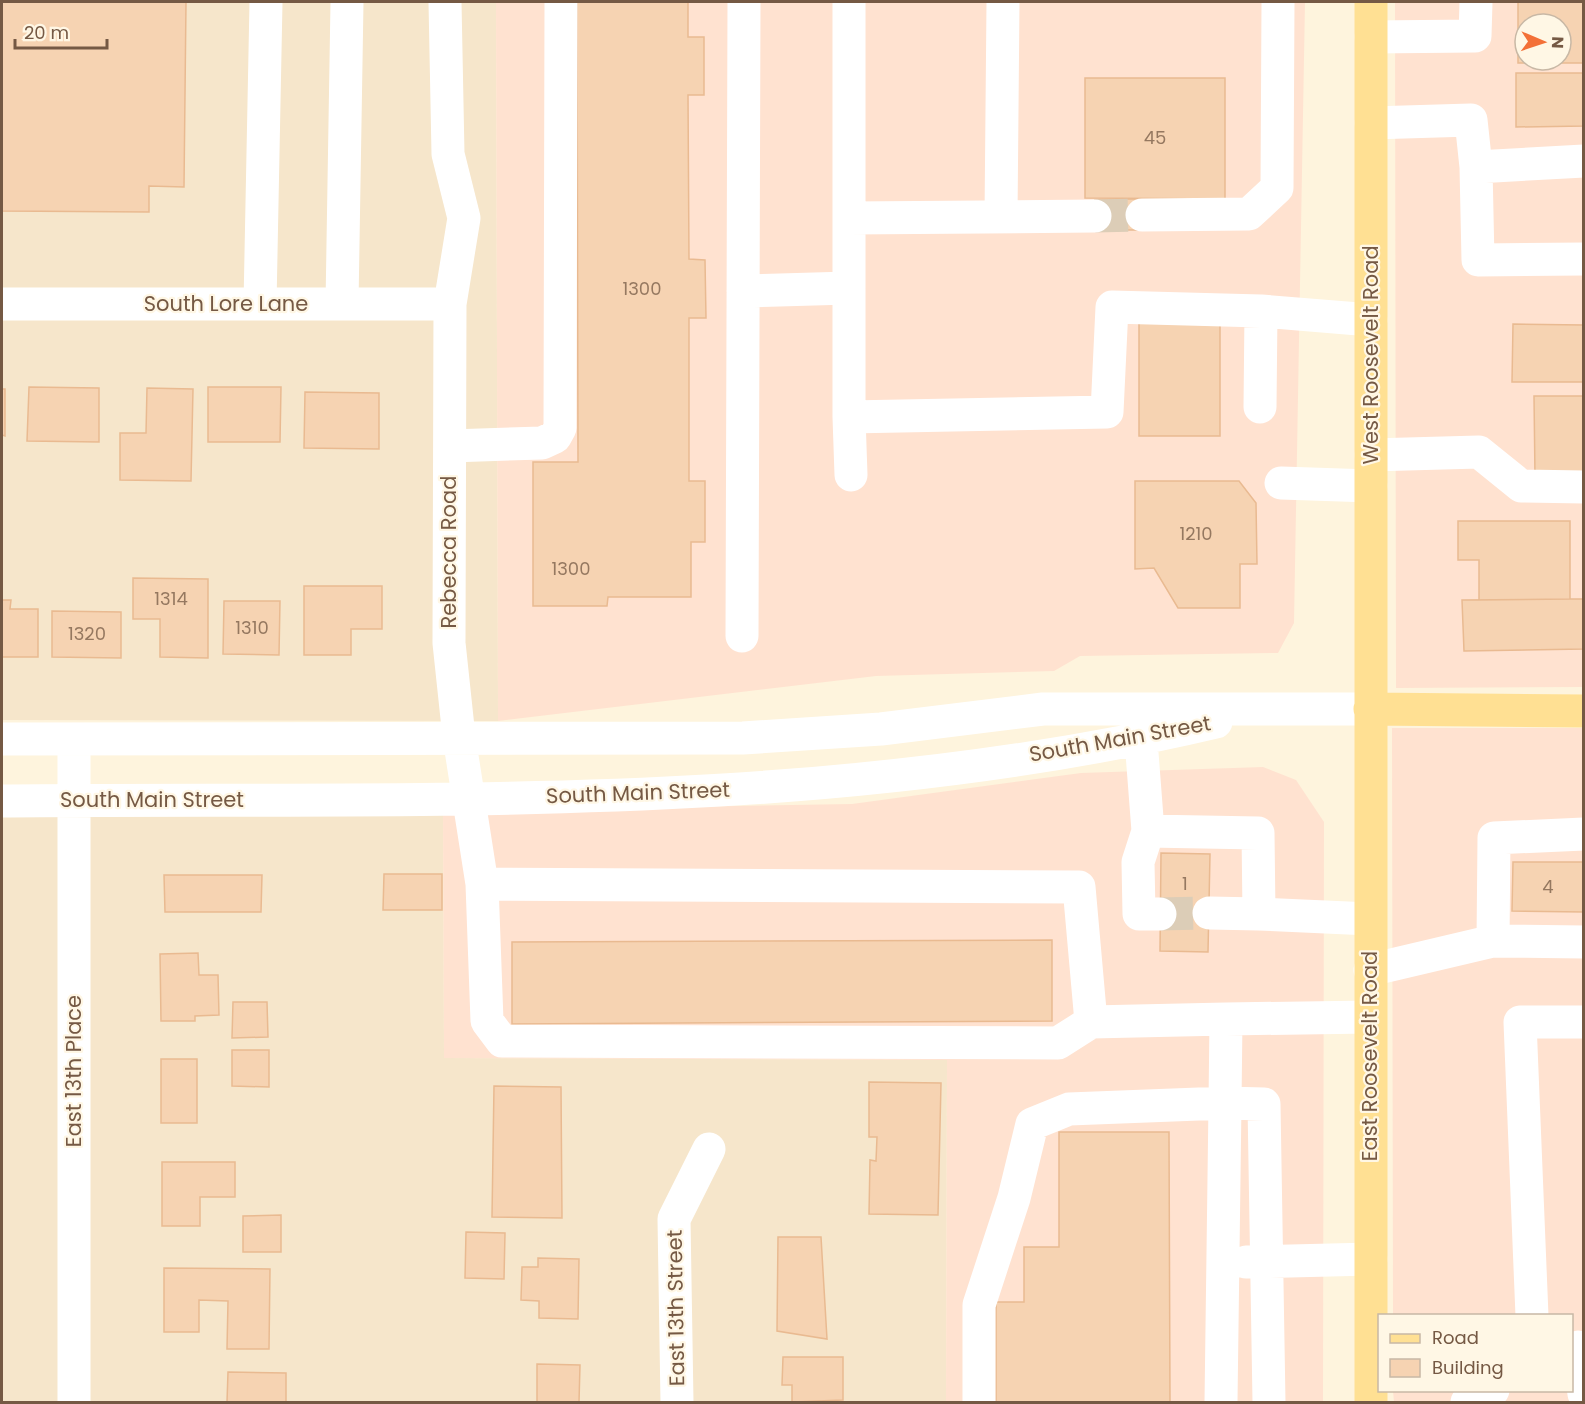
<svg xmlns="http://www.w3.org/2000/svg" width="1585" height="1404" font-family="Poppins,sans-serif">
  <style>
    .residential { fill: #f6e6cb }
    .commercial { fill: #ffe2d0; fill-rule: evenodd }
    .building { fill: #f6d3b2; stroke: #e9ba91; stroke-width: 1.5; fill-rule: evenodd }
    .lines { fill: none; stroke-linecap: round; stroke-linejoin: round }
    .minor-tunnel { stroke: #dccdb7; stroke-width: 33; stroke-dasharray: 33 16; stroke-linecap: butt }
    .minor { stroke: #fff; stroke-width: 33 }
    .major { stroke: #ffe093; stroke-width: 33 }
    .labels { text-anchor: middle; stroke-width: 4.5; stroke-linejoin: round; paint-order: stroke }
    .number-label { font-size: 18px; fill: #957860 }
    .street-label { font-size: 21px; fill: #755944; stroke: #fff7e5 }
  </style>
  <rect width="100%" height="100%" fill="#fef4dd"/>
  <path class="residential" d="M2 2H496L498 721 2 720Z
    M443 811 444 1058 947 1060 946 1402H2V813Z"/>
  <path class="commercial" d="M496 2H1305L1294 623 1278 653 1080 656 1054 671 876 676 498 721Z
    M1395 2H1583V687L1396 688ZM1525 24H1561V60H1525Z
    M1392 728H1583V1402H1394L1393 1391 1572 1390V1316L1393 1315Z
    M1263 767 1296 780 1324 822 1323 1402H946L947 1060 444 1058 443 811 852 804 1081 773Z"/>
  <path class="building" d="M2 2H186L184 187 149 186V212L2 211Z
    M577 2H688V37H704V95H688L689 259 705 260 706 318H689V481H705V542H691V597H608L607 606H533V462H578Z
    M1518 2H1584V63H1518ZM1525 24H1561V60H1525Z
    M1516 73H1584V126L1516 127Z
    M1085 78H1225V199L1085 198Z
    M1095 199H1143L1142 230H1095Z
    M1139 318H1220V436H1139Z
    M1513 324 1583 325V382H1512Z
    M29 387 99 388V442L27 441Z
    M208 387H281L280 442H208Z
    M147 388 193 389 191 481 120 480V433H146Z
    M2 389H5V436L2 435Z
    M305 392 379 393V449L304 448Z
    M1534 396H1584V476L1535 477Z
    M1135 481H1239L1256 503 1257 564H1240V608H1178L1154 568 1135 569Z
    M1458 521H1570V599L1479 600V560H1458Z
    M133 578 208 579V658L160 657V619H133Z
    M304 586H382V629H351V655H304Z
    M1570 599H1584V649L1464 651 1462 600Z
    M2 600H11L10 609H38V657H2Z
    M224 601H280L279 655 223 654Z
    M52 611 121 612V658L52 657Z
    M1161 853 1210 854 1208 952 1160 951Z
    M1513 862H1584V912L1512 911Z
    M384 874H442V910H383Z
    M164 875H262L261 912H165Z
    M1052 940V1021L512 1024V942Z
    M198 953 199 975H218L219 1015 195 1016V1021H161L160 954Z
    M233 1002H267L268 1037 232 1038Z
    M232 1050H269V1087L232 1086Z
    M161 1059H197V1123H161Z
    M869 1082 941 1083 938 1215 869 1214 870 1160 876 1161 877 1137H869Z
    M494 1086 561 1087 562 1218 492 1217Z
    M1059 1132H1169L1170 1402H996V1302H1024V1247H1059Z
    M162 1162H235V1197H200V1226H162Z
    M281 1215V1252H243V1216Z
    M466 1232 505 1233 504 1279 465 1278Z
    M778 1237H821L827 1339 777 1331Z
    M538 1258 579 1259 578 1319 539 1318V1301L521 1300 522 1267H538Z
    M164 1268 270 1269 269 1349H227L228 1301 199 1300V1332H164Z
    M783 1357H843V1400L792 1402V1385H782Z
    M537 1364 580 1365 579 1402H537Z
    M228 1372 286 1373V1402H227Z"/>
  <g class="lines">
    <path class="minor-tunnel" d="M1095 216 1142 215
      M1160 914 1209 913"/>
    <path class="minor" d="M445 2 448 154 464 218 450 304 449 643 459 737 482 884 1079 887 1091 1022 1226 1019
      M849 2V417
      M1371 37 1475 36 1476 2
      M1371 123 1471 120 1476 167 1584 161
      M1476 167 1478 260 1584 259
      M1142 215 1249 214 1277 188 1278 2
      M1001 217 1003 2
      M849 218 1095 216
      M743 291 849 288
      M2 304H450
      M260 304 266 2
      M342 304 347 2
      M1260 407 1261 311
      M450 446 542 443 555 437 560 428 561 2
      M1371 455 1479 452 1521 486 1584 487
      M851 475 849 417 1107 412 1112 307 1261 311 1371 320
      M1281 483 1371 486
      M742 636 744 2
      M2 739 743 738 881 729 1043 709H1370
      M74 740V1402
      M1141 740 1148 831 1258 833 1259 914 1370 919
      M2 801C407 797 819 816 1216 722
      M1148 831 1138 862 1139 914H1160
      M482 884 487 1021 502 1041 1058 1043 1091 1022
      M1209 913 1259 914
      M1493 941 1494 838 1584 834
      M1370 970 1493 941 1584 942
      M1246 1262 1371 1259
      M1532 1316 1520 1022H1584
      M1578 1347 1584 1394
      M677 1402 674 1219 709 1149
      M979 1402V1305L1014 1198 1032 1124 1069 1109 1225 1103 1226 1019 1370 1017
      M1221 1402 1225 1103 1264 1104 1269 1402
      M1467 1402 1493 1390"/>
    <path class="major" d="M1370 709 1584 711
      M1371 1402V2"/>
  </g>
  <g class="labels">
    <g class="number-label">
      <text x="1155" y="144">45</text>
      <text x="642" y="295">1300</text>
      <text x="1196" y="540">1210</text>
      <text x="571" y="575">1300</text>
      <text x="171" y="605">1314</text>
      <text x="252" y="634">1310</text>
      <text x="87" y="640">1320</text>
      <text x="1185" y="890">1</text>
      <text x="1548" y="893">4</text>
    </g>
    <g class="street-label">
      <text x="226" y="311">South Lore Lane</text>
      <text transform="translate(1371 355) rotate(-90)" y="7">West Roosevelt Road</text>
      <text transform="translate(449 552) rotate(-90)" y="7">Rebecca Road</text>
      <text transform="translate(1120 739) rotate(-10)" y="7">South Main Street</text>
      <text transform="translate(638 793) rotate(-2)" y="7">South Main Street</text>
      <text x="152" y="807">South Main Street</text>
      <text transform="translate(1370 1056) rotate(-90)" y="7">East Roosevelt Road</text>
      <text transform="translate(74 1071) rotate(-90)" y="7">East 13th Place</text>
      <text transform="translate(676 1308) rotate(-91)" y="7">East 13th Street</text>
    </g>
  </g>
  <rect width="1585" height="1404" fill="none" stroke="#755944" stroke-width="6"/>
  <rect x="1378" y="1314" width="195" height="78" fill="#fff7e5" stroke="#c8b8a5" stroke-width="1.5"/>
  <rect x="1390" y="1334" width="30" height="9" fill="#ffe093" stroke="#c8b8a5" stroke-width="1.5"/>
  <text x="1432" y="1344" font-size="18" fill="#755944">Road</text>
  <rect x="1390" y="1359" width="30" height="18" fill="#f6d3b2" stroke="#c8b8a5" stroke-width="1.5"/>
  <text x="1432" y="1374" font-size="18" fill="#755944">Building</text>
  <g transform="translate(1543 42) rotate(92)"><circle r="28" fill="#fff7e5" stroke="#c8b8a5" stroke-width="1.5"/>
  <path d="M0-4.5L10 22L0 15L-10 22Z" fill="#f37037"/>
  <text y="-9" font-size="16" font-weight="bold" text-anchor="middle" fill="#755944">N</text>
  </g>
  <path d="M15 39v9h92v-9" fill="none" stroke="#755944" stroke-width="3"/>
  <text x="24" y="39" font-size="18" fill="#755944" stroke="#fff7e5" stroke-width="4.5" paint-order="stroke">20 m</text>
</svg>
